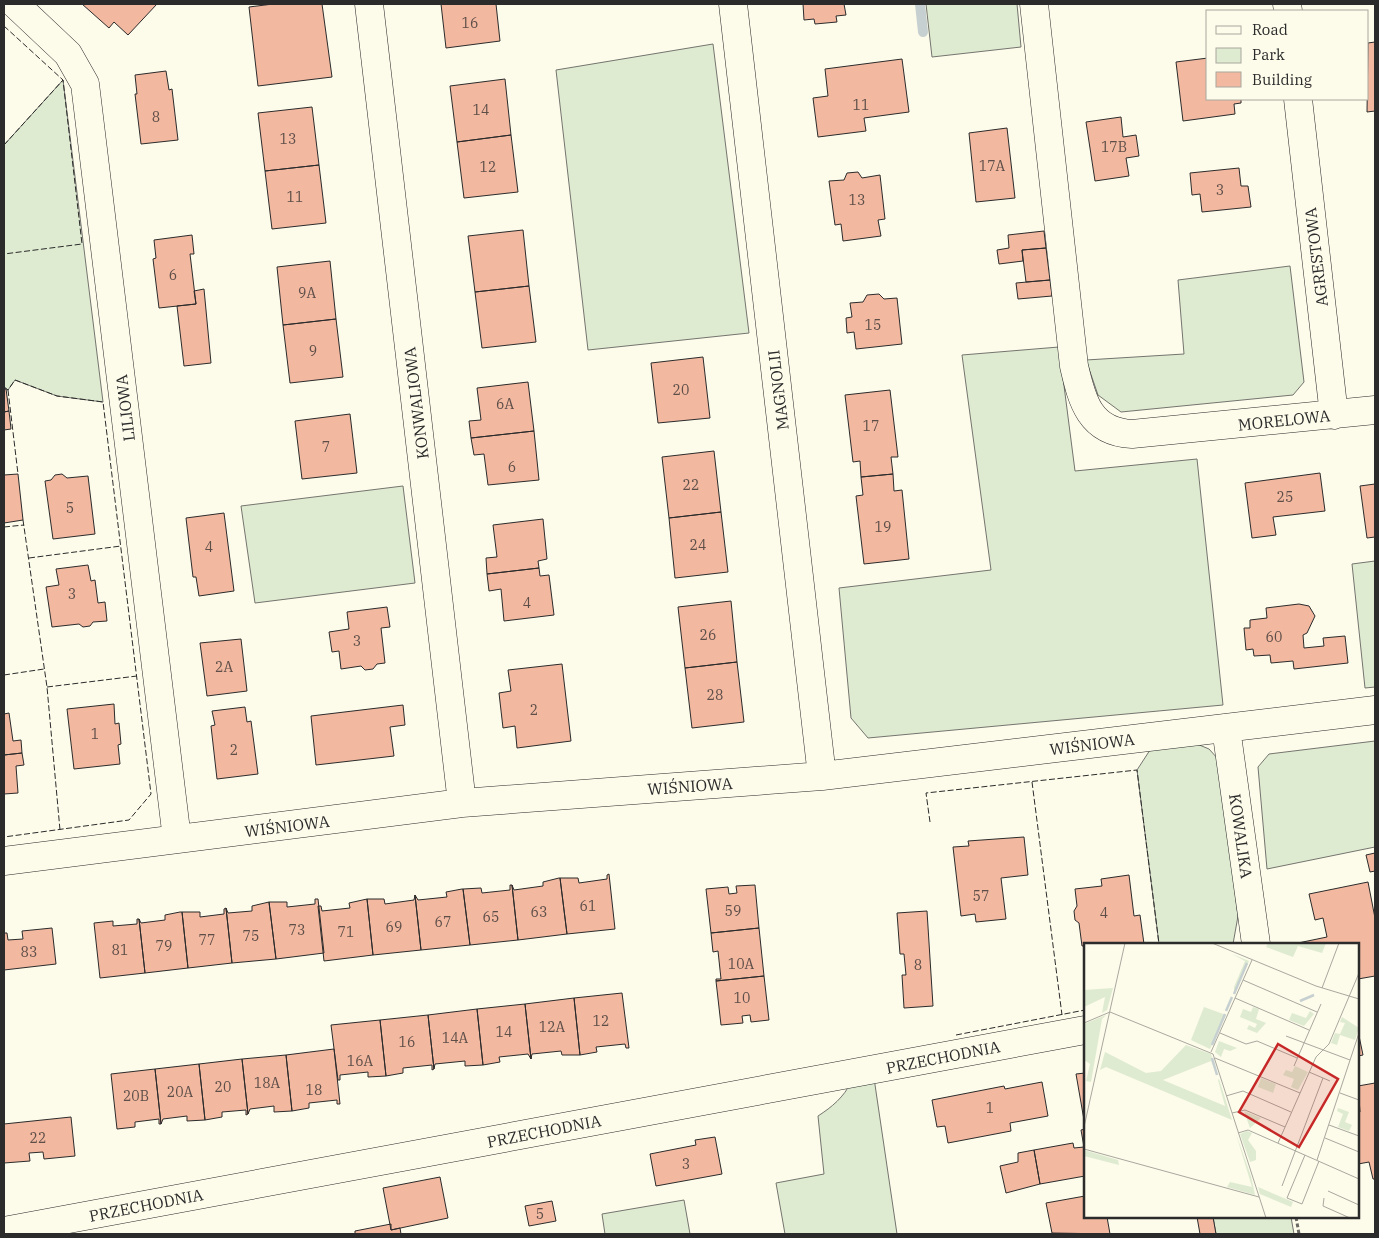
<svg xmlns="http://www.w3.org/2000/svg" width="1379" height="1238" font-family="'IBM Plex Serif',serif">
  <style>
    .green { fill: #deebd1; stroke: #74746e }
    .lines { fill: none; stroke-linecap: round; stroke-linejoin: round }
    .stream { stroke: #c7d0d0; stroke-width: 10 }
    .building { fill: #f2b8a0; stroke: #2b2b2b }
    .minor-casing { stroke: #2b2b2b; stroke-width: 29 }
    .path { stroke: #6a6964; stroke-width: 3; stroke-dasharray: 4 2.5; stroke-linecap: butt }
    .minor { stroke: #fdfbea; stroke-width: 28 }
    .fence { stroke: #2b2b2b; stroke-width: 1; stroke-dasharray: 6 2.5; stroke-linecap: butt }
    .labels { text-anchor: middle; stroke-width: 4; stroke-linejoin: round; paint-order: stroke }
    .number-label { font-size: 14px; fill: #5d4e48 }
    .street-label { font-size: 16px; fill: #2b2b2b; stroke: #fdfbea }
    .inset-river { fill: none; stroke: #c7d0d0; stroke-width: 2.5 }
    .inset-road { fill: none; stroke: #a9a89e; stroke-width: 1 }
    .view { fill: #c62828; fill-opacity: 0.15; stroke: #c62828; stroke-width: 2.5 }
    .inset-edge { fill: none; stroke: #2b2b2b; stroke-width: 2.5 }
  </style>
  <rect width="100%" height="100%" fill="#fdfbea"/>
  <path class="green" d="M926 4H1017L1021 47 932 57Z
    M713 44 749 333 588 350 556 70Z
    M63 80 103 402 57 396 15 380 8 390 4 387V145Z
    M1290 266 1304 382 1293 395 1121 412 1098 395 1086 360 1184 354 1178 280Z
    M1059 347 1075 471 1197 459 1223 705 868 738 851 718 839 588 991 570 962 355Z
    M403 486 415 583 255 603 241 506Z
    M1375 561V687L1365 688 1352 564Z
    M1375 741V847L1267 869 1258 767 1269 754Z
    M1197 744 1209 749 1219 760 1238 916 1233 944H1159L1137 770 1150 750Z
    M874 1078 897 1234H785L776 1183 824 1174 818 1116C832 1107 844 1097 851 1082Z
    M684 1200 690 1234H605L602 1214Z
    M1213 1217H1291L1294 1234H1216Z"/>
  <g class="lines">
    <path class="stream" d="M920 4 923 32"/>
  </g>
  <path class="building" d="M82 4H157L128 35 114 22 109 28Z
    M273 4H322L332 77 258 86 249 7Z
    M441 4H496L500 41 446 48Z
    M803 4H844L846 15 836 16 837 22 815 24 814 19 804 20Z
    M1375 42V111L1367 112 1368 43Z
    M1208 58V99H1241V103L1234 104 1235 114 1183 121 1176 62Z
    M902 59 909 112 864 118 866 131 818 137 813 98 828 96 825 69Z
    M166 71 169 90 172 89 178 140 141 144 135 94H137L135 75Z
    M505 79 511 135 457 142 450 86Z
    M312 107 319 165 265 171 258 113Z
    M1121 117 1123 137 1136 135 1139 156 1126 158 1129 176 1095 181 1086 122Z
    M1007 128 1015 198 976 202 969 133Z
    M511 135 518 192 464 198 457 142Z
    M319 165 326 223 272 229 265 171Z
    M1239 168 1241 186H1248L1251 207 1202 212 1200 194 1192 195 1190 173Z
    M858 172 862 178 880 175 885 219 878 220 881 236 843 241 841 224 835 225 829 181 844 180 847 173Z
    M523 230 529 286 475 292 468 236Z
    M1044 231 1046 248 1022 250 1023 261 999 264 997 250 1009 248 1008 235Z
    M192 235 194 254H190L196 304 159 308 153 259 156 258 154 240Z
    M1046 248 1050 280 1026 282 1022 250Z
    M330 261 336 319 283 325 277 267Z
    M1050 280 1052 296 1018 299 1016 283Z
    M529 286 536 342 482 348 475 292Z
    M204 289 211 363 184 366 177 306 196 304 194 291Z
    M879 294 884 299 897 298 902 344 856 349 854 332 847 333 846 318 852 317 850 303 863 302 867 295Z
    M336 319 343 377 290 383 283 325Z
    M703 357 710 418 658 423 651 363Z
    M528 382 534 431 471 438 469 421 481 420 477 388Z
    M4 389H6L9 411 4 412Z
    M890 390 898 457H891L893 474 861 477 860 461 853 462 845 395Z
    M9 411 11 429 4 430V412Z
    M350 414 357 473 302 479 295 421Z
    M534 431 539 480 488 485 484 454 474 455 471 438Z
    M714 451 721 512 669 518 662 457Z
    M1320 473 1325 511 1273 517 1276 535 1252 538 1245 483Z
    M18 474 23 520 4 523V475Z
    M62 474 67 478 88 476 95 534 53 539 45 481 51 480 55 475Z
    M893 474 894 491 902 490 909 559 864 564 856 496 863 495 861 477Z
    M1375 484V537L1367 538 1360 486Z
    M721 512 728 572 675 578 669 518Z
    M224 513 234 591 199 596 196 577H193L186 518Z
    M543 519 547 559 538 561 539 568 487 574 486 558 497 557 493 525Z
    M88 565 91 581 95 580 98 603 105 602 107 621 93 622 90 626 83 627 79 624 52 627 46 587 59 585 56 569Z
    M539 568 540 576 549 575 554 615 504 621 501 589 489 591 487 574Z
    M731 601 737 662 685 668 678 607Z
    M1299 604 1309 606 1315 616 1307 633 1303 635 1304 648 1324 646 1323 638 1345 636 1348 663 1294 669 1293 661 1271 663 1270 655 1254 656 1253 649 1246 650 1244 628H1250V620L1267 618 1266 608Z
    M387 607 390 627 381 628 385 663 377 664 373 669 365 670 361 666 341 669 339 651 332 652 329 632 349 629 347 612Z
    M241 639 247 691 207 696 200 643Z
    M737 662 744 722 692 728 685 668Z
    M562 664 571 741 517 748 515 726 503 728 499 693 511 691 508 670Z
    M114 704 115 724 119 723 121 744 118 745 120 764 74 769 67 709Z
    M403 705 405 725 390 727 394 756 316 765 311 716Z
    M245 707 247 722 251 721 258 774 217 779 211 726 215 725 212 711Z
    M9 713 13 741 21 740 22 753 4 755V714Z
    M22 753 24 765 16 766 18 793 4 794V755Z
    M1024 837 1028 875 1001 878 1006 919 976 922 975 914 961 916 953 847 969 846 968 841Z
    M1375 853V871L1370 872 1366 855Z
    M609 874 615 929 567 934 560 878H578L579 883 607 879V875Z
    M1129 875 1134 916 1140 915 1144 944 1110 943 1082 946 1079 923 1075 920 1074 911 1077 906 1075 889 1102 886 1101 879Z
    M559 878H560L567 934 518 940 512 885 514 890 543 886V882Z
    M1368 882 1375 918V976L1358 979V944L1298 943 1327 937 1323 918 1315 920 1309 894Z
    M510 885H512L518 940 470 945 463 889 481 888 482 893 510 890Z
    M755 885 759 928 711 933 706 889 728 887 729 894 737 893 736 886Z
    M462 889H463L470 945 421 950 415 895 418 900 447 897 446 892Z
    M415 895 421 950 373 955 367 899H384L385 904 414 900Z
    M315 899H318L324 953 276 959 269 902H287V907L315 904Z
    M367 899 373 955 324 961 318 906H321L322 911 350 908 349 903Z
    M269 902 276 959 232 963 226 908 228 913 252 911V906Z
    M226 908 232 963 188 968 182 912H200V917L224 914V909Z
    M927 911 933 1006 904 1008 902 975H906L904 954H900L897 913Z
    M180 912H182L188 968 145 973 139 919 141 923 165 920V915Z
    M137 919H139L145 973 100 978 94 923 113 921V926L137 924Z
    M52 928 56 964 4 970V933H7L8 940 23 939 22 931Z
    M759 928 764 976 716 981V979H721L718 951 713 952 711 933Z
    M764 976 769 1020 751 1022 750 1015 742 1016 743 1023 721 1025 716 981Z
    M622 993 629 1048H626L625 1044 596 1047 597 1052 580 1055 574 998Z
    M574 998 580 1055H562L561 1051 532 1054 531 1059 525 1004Z
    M525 1004 531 1059 528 1054 499 1057 500 1062 483 1065 477 1009Z
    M477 1009 483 1065 465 1066V1061L435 1064 434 1069 428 1015Z
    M428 1015 434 1069 432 1070V1065L403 1068V1073L386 1076 380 1020Z
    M380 1020 386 1076 368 1077V1072L340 1075V1080H338L331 1025Z
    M1358 1031 1363 1055 1358 1056Z
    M334 1049 340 1104H337V1100L309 1103V1108L292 1111 286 1055Z
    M286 1055 292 1111 274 1112V1106L250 1109 248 1114 242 1059Z
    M242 1059 248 1114 246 1115V1110L222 1112V1117L205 1120 199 1064Z
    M199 1064 205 1120 187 1121V1116L163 1119 161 1124 155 1069Z
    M155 1069 161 1124H159V1119L135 1122V1127L117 1129 111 1074Z
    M1085 1073V1120H1084L1076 1074Z
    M1042 1082 1048 1116 1010 1123 1011 1131 948 1143 945 1126 937 1127 932 1100 1004 1086 1005 1089Z
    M1375 1083V1179H1373L1369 1162 1358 1164V1112H1360L1358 1086Z
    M71 1117 75 1156 44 1159 43 1152 29 1153 30 1161 4 1163V1124Z
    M1085 1129V1176L1040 1184 1034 1150 1073 1143 1074 1148 1084 1147 1081 1130Z
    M715 1137 722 1174 656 1186 650 1154 696 1145 695 1140Z
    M1034 1150 1040 1184 1006 1193 1000 1166 1018 1162V1153Z
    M440 1177 448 1218 391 1230 383 1188Z
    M1085 1196V1217H1107L1110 1234 1052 1233 1046 1203Z
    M552 1201 556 1221 529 1226 525 1206Z
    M1197 1217H1213L1216 1234H1200Z
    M391 1224V1230L400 1228 401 1234H355V1231Z"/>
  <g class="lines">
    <g class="minor-casing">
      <path id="minor" d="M15 4 68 54 85 84 177 839
        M369 4 462 803
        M733 4 822 776
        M1034 4 1074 366C1082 401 1090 432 1132 434L1375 410
        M1287 4 1288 11
        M1298 99 1334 415
        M1226 728 1256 944
        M4 861 462 803 822 776 1375 710
        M4 1231 1085 1030"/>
    </g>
    <path class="path" d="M1296 1217 1299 1234"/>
    <use href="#minor" class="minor"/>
    <path class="fence" d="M4 26 63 80 82 244 4 254
      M4 145 63 80
      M4 387 8 390 15 380 57 396 103 402 151 794 129 820 4 837
      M8 390 18 474
      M23 520 47 687 60 830
      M4 527 24 525
      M29 558 121 546
      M4 675 44 669
      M47 687 137 676
      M1032 782 1062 1015
      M930 822 926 793 1137 770 1159 944
      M956 1035 1085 1010"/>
  </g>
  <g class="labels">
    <g class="number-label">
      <text x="470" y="28">16</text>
      <text x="861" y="110">11</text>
      <text x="481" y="115">14</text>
      <text x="156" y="122">8</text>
      <text x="288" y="144">13</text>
      <text x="1114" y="152">17B</text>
      <text x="992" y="171">17A</text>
      <text x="488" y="172">12</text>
      <text x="1220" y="195">3</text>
      <text x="295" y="202">11</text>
      <text x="857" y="205">13</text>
      <text x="173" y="280">6</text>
      <text x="307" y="298">9A</text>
      <text x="873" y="330">15</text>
      <text x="313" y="356">9</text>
      <text x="681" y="395">20</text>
      <text x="505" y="409">6A</text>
      <text x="871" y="431">17</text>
      <text x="326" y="452">7</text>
      <text x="512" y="472">6</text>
      <text x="691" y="490">22</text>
      <text x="1285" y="502">25</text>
      <text x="70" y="513">5</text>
      <text x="883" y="532">19</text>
      <text x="698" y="550">24</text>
      <text x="209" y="552">4</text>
      <text x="72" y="599">3</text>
      <text x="527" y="608">4</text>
      <text x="708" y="640">26</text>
      <text x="1274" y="642">60</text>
      <text x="357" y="646">3</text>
      <text x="224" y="672">2A</text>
      <text x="715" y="700">28</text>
      <text x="534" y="715">2</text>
      <text x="95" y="739">1</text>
      <text x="234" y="755">2</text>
      <text x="981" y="901">57</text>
      <text x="588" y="911">61</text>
      <text x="733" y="916">59</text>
      <text x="539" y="917">63</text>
      <text x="1104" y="918">4</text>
      <text x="491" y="922">65</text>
      <text x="443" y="927">67</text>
      <text x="394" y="932">69</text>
      <text x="297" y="935">73</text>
      <text x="346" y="937">71</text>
      <text x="251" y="941">75</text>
      <text x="207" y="945">77</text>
      <text x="164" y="951">79</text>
      <text x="120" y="955">81</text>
      <text x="29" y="957">83</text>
      <text x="741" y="969">10A</text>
      <text x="918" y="970">8</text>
      <text x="742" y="1003">10</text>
      <text x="601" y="1026">12</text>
      <text x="552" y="1032">12A</text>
      <text x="504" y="1037">14</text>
      <text x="455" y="1043">14A</text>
      <text x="407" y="1047">16</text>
      <text x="360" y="1066">16A</text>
      <text x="267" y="1088">18A</text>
      <text x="223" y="1092">20</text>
      <text x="314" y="1095">18</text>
      <text x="180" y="1097">20A</text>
      <text x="136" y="1101">20B</text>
      <text x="990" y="1113">1</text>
      <text x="38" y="1143">22</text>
      <text x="686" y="1169">3</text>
      <text x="540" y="1219">5</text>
    </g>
    <g class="street-label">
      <text transform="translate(1316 257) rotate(-97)" y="6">AGRESTOWA</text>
      <text transform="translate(778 390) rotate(-97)" y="6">MAGNOLII</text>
      <text transform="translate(416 403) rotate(-97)" y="6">KONWALIOWA</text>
      <text transform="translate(125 408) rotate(-97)" y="6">LILIOWA</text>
      <text transform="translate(1284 420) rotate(-6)" y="6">MORELOWA</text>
      <text transform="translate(1092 744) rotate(-7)" y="6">WIŚNIOWA</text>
      <text transform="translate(690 786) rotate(-4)" y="6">WIŚNIOWA</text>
      <text transform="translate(287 826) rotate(-7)" y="6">WIŚNIOWA</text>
      <text transform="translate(1241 836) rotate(82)" y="6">KOWALIKA</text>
      <text transform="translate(943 1057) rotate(-11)" y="6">PRZECHODNIA</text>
      <text transform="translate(544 1131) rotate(-11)" y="6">PRZECHODNIA</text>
      <text transform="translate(146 1205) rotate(-11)" y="6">PRZECHODNIA</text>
    </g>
  </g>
  <g transform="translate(1084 943)">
    <rect width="275" height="275" fill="#fdfbea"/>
    <path d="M184 0H242L238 10 214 3 209 14 182 4ZM148 11 165 18 150 51V44L161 18ZM29 45 23 67 18 70 21 54 0 64V47ZM120 64 142 72 126 106 107 97ZM169 64 175 66 172 76 182 80 173 90 163 86 165 82 171 85 173 81 156 74 159 66 167 69ZM226 68 230 71 220 83 205 77 208 70 222 75ZM22 72 18 76 7 139 2 138 6 121 0 117V81ZM258 74 275 85 271 97 256 92 253 102 247 100 251 90 256 91 261 80 256 79ZM135 98 153 105 146 108 140 106 137 114 131 109ZM102 102 127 111 133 133 127 118 79 137 141 163 134 137 135 136 148 177 22 124 16 127 21 109 62 130 77 128ZM211 123 224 129 214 147 207 144 210 136 199 132 202 127 208 129ZM177 135 192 141 189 150 174 144ZM254 165 265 169 261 179 268 182 265 188 254 184 259 171 253 168ZM160 168 177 175 166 185ZM163 188 168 190 164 197 172 208V217L166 219 156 191ZM152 191 167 233 171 252 143 244 146 239 168 244ZM0 207 34 217 35 222 0 213ZM174 244 209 259 207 264 176 251Z" fill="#deebd1"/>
    <path class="inset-river" d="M150 51 163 20M216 58 230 52M142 68 148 54M128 102 141 71M128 115 133 132"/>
    <path class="inset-road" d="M128 0 232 43 275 56M159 37 233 69M238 45 255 0M151 55 225 87M26 69 129 111 182 275M0 80 26 69M136 90 162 101 173 98 213 115M202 93 266 117M127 109 168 17M131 115 216 150M210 123 237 61M225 129 246 138M256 150 275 157M142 153 159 148 207 169M148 170 161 167 201 184M245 182 275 193M0 184 41 0M154 190 164 187 275 236M241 195 275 209M194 200 232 114 245 101 275 30M0 206 175 254M221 212 203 255 218 261 235 218M233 217 275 90M198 243 239 135M244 248 275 262M240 255 239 263 266 275"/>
    <path class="view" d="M194 101 254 136 215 204 155 169Z"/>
    <rect width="275" height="275" class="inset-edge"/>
  </g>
  <rect width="1379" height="1238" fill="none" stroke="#2b2b2b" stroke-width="10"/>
  <rect x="1206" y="10" width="162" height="90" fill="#fdfbea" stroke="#a9a89e"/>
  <rect x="1216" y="26" width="25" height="8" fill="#fdfbea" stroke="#a9a89e"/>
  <text x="1252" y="35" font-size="15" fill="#2b2b2b">Road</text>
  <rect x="1216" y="48" width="25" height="15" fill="#deebd1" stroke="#a9a89e"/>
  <text x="1252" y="60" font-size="15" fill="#2b2b2b">Park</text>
  <rect x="1216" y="72" width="25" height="15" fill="#f2b8a0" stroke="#a9a89e"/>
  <text x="1252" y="85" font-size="15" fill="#2b2b2b">Building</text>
</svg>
